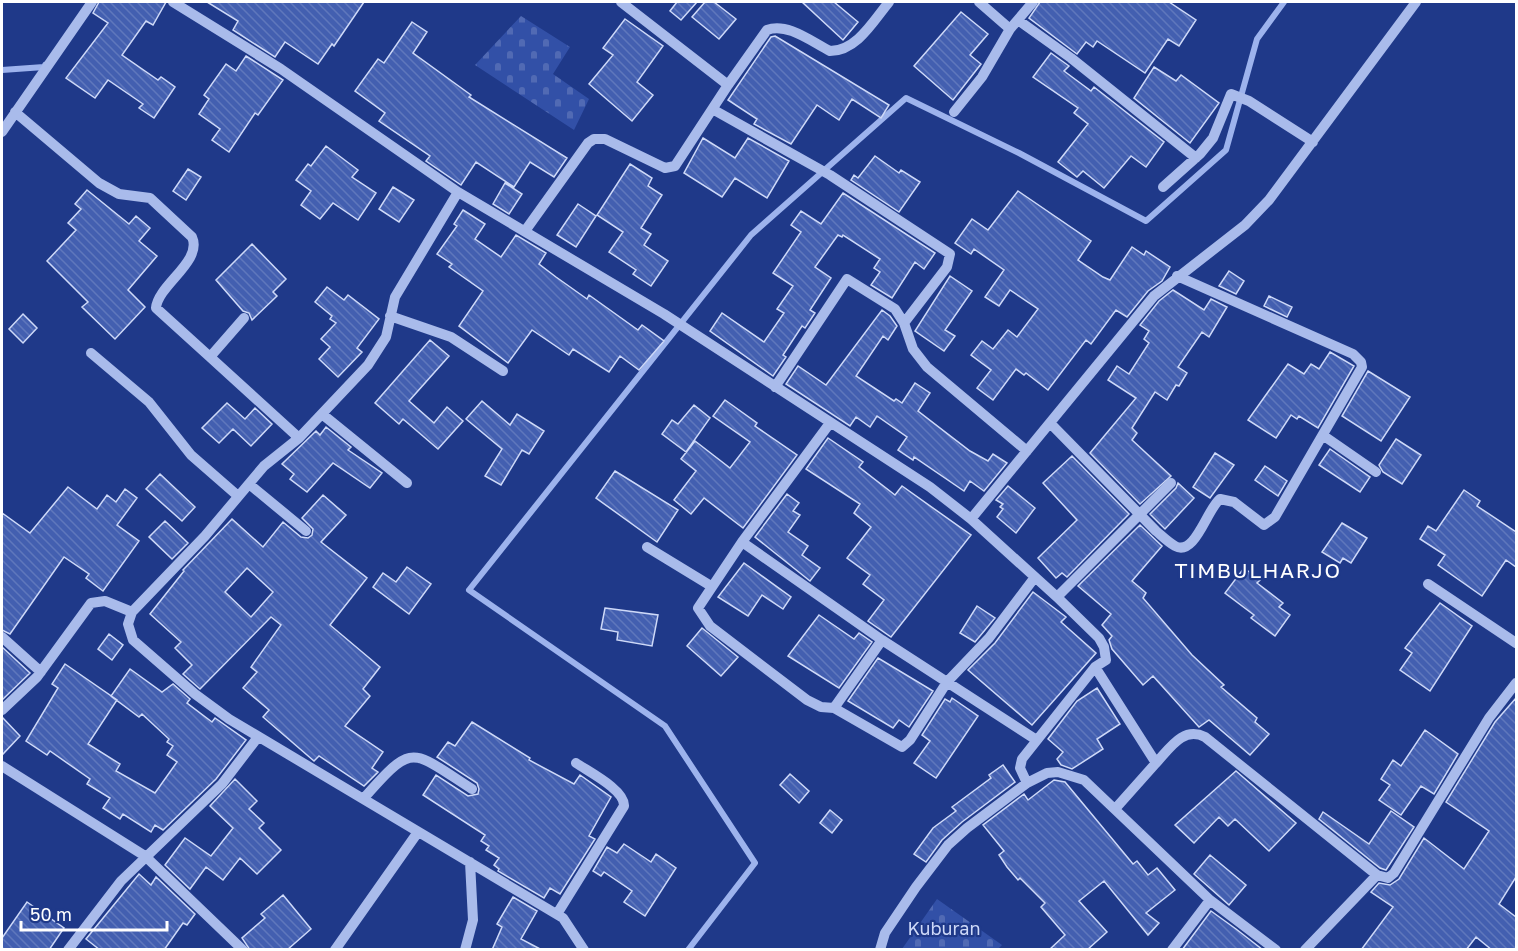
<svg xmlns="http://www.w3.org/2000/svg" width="1518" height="951" font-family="'Golos Text',sans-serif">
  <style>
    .cemetery { fill: url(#cemetery-stones) }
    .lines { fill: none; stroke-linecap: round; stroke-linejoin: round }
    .stream { stroke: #9db3ed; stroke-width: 6 }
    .building { fill: url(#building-back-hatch); stroke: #ced9f8; stroke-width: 1.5; fill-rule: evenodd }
    .minor { stroke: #a9bbeb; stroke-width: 10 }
    .labels { text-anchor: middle; stroke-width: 4.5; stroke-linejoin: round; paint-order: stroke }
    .park-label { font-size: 18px; fill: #ced9f8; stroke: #1f3989 }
    .quarter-label { font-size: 21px; letter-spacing: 1.5px; fill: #fff; stroke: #1f3989 }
  </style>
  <defs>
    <pattern id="cemetery-stones" width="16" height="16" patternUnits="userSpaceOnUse" patternTransform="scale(1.5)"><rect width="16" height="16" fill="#3250a7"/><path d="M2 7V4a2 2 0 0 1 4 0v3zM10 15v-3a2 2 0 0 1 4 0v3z" fill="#516ab4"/></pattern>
    <pattern id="building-back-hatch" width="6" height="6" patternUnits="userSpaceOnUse" patternTransform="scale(1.5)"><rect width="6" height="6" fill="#435fb0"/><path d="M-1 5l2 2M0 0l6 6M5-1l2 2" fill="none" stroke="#5f77bc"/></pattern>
  </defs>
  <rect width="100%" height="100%" fill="#1f3989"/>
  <path class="cemetery" d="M521 16 570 47 553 74 589 99 574 130 475 65Z
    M937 899 1002 945 998 949H902Z"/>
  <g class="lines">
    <path class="stream" d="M2 70 44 67 45 65
      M688 950 755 863 665 726 469 590 751 235 906 98 1019 153 1146 221 1226 150 1257 39 1284 2"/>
  </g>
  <path class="building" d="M99 2H166L153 25 146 21 122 55 158 80 161 77 175 87 154 118 139 108 143 104 108 80 95 98 66 78 108 23 93 13Z
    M207 2H364L334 46 332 44 318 64 285 42 275 57 233 30 238 21Z
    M677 2H697L681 20 670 11Z
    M705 2H714L736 19 719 39 692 17Z
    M802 2H834L858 22 843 40Z
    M1040 2H1169L1196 20 1179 46 1168 39 1145 73 1097 41 1093 47 1086 42 1077 54 1029 18Z
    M961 12 988 34 970 55 981 64 953 100 914 66Z
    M625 19 663 46 637 82 653 95 632 121 589 84 613 55 603 48Z
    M412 22 427 32 413 53 471 95 469 97 567 158 554 177 530 162 514 187 476 162 461 185 426 161 430 156 379 121 385 113 355 91 378 59 384 63Z
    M775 36 889 105 881 118 852 99 839 120 817 105 791 144 754 124 757 119 728 100 771 37Z
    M1051 53 1069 66 1064 71 1091 91 1094 87 1164 142 1146 167 1131 156 1104 188 1083 171 1077 177 1058 162 1088 124 1074 113 1078 108 1033 77Z
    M246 56 283 80 258 115 255 113 229 152 212 140 220 129 199 114 209 99 204 95 226 64 236 71Z
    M1154 67 1176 81 1181 75 1219 103 1190 143 1134 98Z
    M703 138 735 158 748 138 789 161 767 198 735 178 722 197 684 173Z
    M326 146 358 170 352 177 376 193 358 220 333 203 320 219 301 205 311 191 296 180 308 164 311 166Z
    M875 156 899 173 901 170 920 182 899 212 851 180 854 175 858 178Z
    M630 164 652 178 648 186 662 195 641 228 651 234 644 245 668 261 651 286 633 274 636 270 609 252 623 232 597 215Z
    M188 169 201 177 186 200 173 191Z
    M505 183 522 194 509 214 493 204Z
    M393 187 414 200 399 222 379 209Z
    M87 190 129 224 136 216 150 228 139 241 157 256 128 290 145 307 115 339 82 307 88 302 47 261 76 230 68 223 81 209 75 204Z
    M1018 191 1091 241 1078 260 1103 277 1110 280 1132 247 1144 255 1146 251 1170 267 1162 281 1148 291 1127 317 1116 310 1091 344 1086 340 1048 390 1026 373 1024 375 1016 369 993 400 977 388 991 370 971 355 982 341 993 349 1008 330 1017 337 1038 309 1010 290 999 306 985 297 1004 270 974 249 971 254 955 243 972 219 988 230Z
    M843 193 935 253 924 269 915 262 892 298 871 285 880 272 874 268 880 259 843 235 842 237 838 235 815 267 831 278 810 310 815 313 805 328 802 326 783 355 786 357 773 376 710 331 722 313 764 342 784 313 777 309 793 286 773 273 801 232 791 225 801 211 821 224Z
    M578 204 596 216 576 247 557 235Z
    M463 210 485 224 475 239 501 257 516 235 546 253 539 264 556 277 587 299 589 295 638 330 642 325 664 341 639 370 620 356 609 372 573 349 569 355 532 330 508 363 459 326 483 291 449 267 452 264 437 254 457 226 454 224Z
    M252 244 286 279 273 292 277 296 252 320 249 313 243 311 216 280Z
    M1229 271 1244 281 1236 294 1219 286Z
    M950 276 972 291 945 330 955 336 944 351 915 331Z
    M327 287 344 300 348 295 379 319 357 348 362 352 338 377 319 359 330 347 321 339 336 323 330 319 332 316 315 302Z
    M1173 290 1204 310 1211 299 1227 307 1209 337 1202 332 1178 367 1187 373 1179 386 1176 385 1167 400 1155 392 1132 428 1137 433 1132 440 1171 476 1140 504 1090 453 1136 398 1108 380 1117 366 1129 374 1149 343 1144 339 1149 331 1140 325 1159 301Z
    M1269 296 1292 307 1287 317 1264 306Z
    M882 310 890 316 897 326 888 340 883 336 856 376 894 401 896 399 902 403 915 383 930 393 918 411 970 451 988 461 993 454 1007 463 984 491 970 481 964 491 914 457 913 460 898 450 907 437 877 416 870 427 856 417 850 426 786 384 798 366 826 385Z
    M23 314 37 328 23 343 9 329Z
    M430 340 449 356 409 401 434 423 447 407 463 421 438 449 403 419 399 424 375 403Z
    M1330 352 1354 366 1318 428 1299 416 1297 419 1291 415 1276 438 1248 420 1288 364 1304 374 1311 364 1319 369Z
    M1368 371 1410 397 1381 441 1342 416Z
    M725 400 757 423 755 426 797 455 743 528 704 498 691 514 674 500 696 471 681 459 695 441 730 468 750 442 713 416Z
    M482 401 510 425 517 414 544 431 529 454 522 450 501 485 485 476 502 449 466 419Z
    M227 403 245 419 255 408 272 424 251 446 233 429 219 443 202 428Z
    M694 405 710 418 686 452 662 434 672 420 678 424Z
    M326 427 351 447 348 450 382 473 370 488 333 463 307 492 290 479 294 474 282 464 316 431 320 435Z
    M828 438 863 462 859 467 895 495 902 486 971 535 891 637 868 621 884 600 863 584 870 575 847 558 871 527 854 513 860 504 806 469Z
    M1396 439 1421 455 1402 484 1383 472 1379 465Z
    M1330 449 1370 477 1360 492 1319 465Z
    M1215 453 1234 465 1210 498 1193 487Z
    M1072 456 1129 514 1067 577 1062 573 1056 578 1038 558 1077 520 1043 483Z
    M1265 466 1287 481 1278 496 1255 480Z
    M615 471 678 510 657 542 596 498Z
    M160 474 195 507 182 521 146 489Z
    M1178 483 1194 498 1165 529 1150 514 1176 488Z
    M1008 486 1035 508 1016 533 997 517 1003 509 1000 507 1003 504 996 500Z
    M68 487 97 509 107 495 116 502 125 489 137 498 117 525 139 541 103 591 86 578 89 574 64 557 10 634 2 630V513L30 533Z
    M1464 490 1480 501 1477 506 1516 532V567L1506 560 1482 596 1438 565 1445 555 1420 539 1428 526 1436 531Z
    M787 494 799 503 793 511 800 515 788 532 808 546 802 555 820 568 810 581 755 537Z
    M323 495 346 515 321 542 367 578 330 625 380 667 363 689 370 696 345 726 383 752 372 768 378 772 364 786 319 756 314 761 263 717 269 710 243 688 257 672 251 667 281 625 271 617 200 689 183 674 192 665 175 648 181 642 150 614 184 571 183 570 232 519 263 547 283 522 301 537 308 538 312 535 313 529 302 518ZM247 568 273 592 251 617 225 592Z
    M165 521 188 543 172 559 149 537Z
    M1342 523 1367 538 1351 563 1343 558 1340 563 1322 552Z
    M1140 525 1162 546 1132 581 1146 593 1143 598 1192 655 1224 685 1221 687 1257 718 1255 722 1269 734 1250 755 1209 720 1199 727 1153 676 1143 685 1112 649 1109 640 1112 636 1102 625 1111 614 1078 586Z
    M744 563 791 597 783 609 762 595 748 616 718 597Z
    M407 567 431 584 409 614 373 587 383 573 396 582Z
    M1244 568 1260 580 1257 583 1283 603 1279 607 1290 615 1275 636 1251 618 1254 615 1225 593Z
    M1033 592 1066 617 1061 622 1096 653 1032 725 968 670 995 643Z
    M1440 603 1472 626 1430 691 1400 670 1412 653 1405 648Z
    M977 606 995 618 975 642 960 633Z
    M605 608 658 615 652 646 617 640 618 632 601 629Z
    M819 615 854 639 859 633 872 642 839 688 788 656Z
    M702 628 738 657 721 676 687 646Z
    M109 634 123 645 112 660 98 649Z
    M2 647 30 673 2 700Z
    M878 658 933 691 909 727 899 720 893 728 848 701Z
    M65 664 117 700 88 744 120 764 116 771 155 793 177 762 167 755 173 746 167 742 169 739 142 714 139 717 111 696 130 669 162 692 173 684 190 699 187 703 212 722 215 718 246 740 216 779 163 830 155 825 151 832 123 814 120 819 103 808 110 798 87 784 90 779 50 751 47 755 26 741 58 688 52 684Z
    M1097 688 1120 724 1097 739 1103 749 1072 769 1061 765 1057 759 1063 752 1048 739 1077 701Z
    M952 698 978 716 936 778 914 763 930 741 922 735 945 699 950 702Z
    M1516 698V877L1499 904 1516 917V950H1492L1476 937 1466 950H1361L1393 907 1371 892 1379 883 1390 885 1399 879 1424 838 1464 869 1489 831 1446 802 1495 722Z
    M2 717 20 736 2 755Z
    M472 722 530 758 529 760 574 784 580 775 611 797 589 836 595 839 560 894 550 888 544 898 498 871 499 869 494 865 499 858 486 850 489 846 481 841 485 835 423 795 436 775 468 796 478 794 479 789 477 783 437 757 448 742 455 746Z
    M1425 730 1458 754 1434 794 1421 786 1401 815 1379 800 1390 785 1381 779 1393 760 1401 766Z
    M1003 765 1015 782 962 822 942 840 926 862 914 854 933 828 956 811 952 807 991 778 989 775Z
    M1236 771 1296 823 1269 851 1235 819 1228 826 1219 817 1194 843 1175 825Z
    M790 774 809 791 799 803 780 785Z
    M235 779 257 801 249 809 264 823 259 828 281 850 257 874 240 858 223 880 206 867 190 889 165 865 185 838 211 856 233 828 210 806Z
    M1054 780 1065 782 1133 864 1137 861 1148 875 1157 868 1175 890 1146 913 1159 923 1148 935 1104 881 1079 901 1107 932 1087 950H1049L1065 935 1041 907 1045 903 1020 878 1018 880 1007 867 999 855 1004 851 983 825 1024 794 1028 800Z
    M830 810 842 820 832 833 820 823Z
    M1391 811 1414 827 1386 870 1380 868 1319 819 1323 812 1369 844Z
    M624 844 651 862 656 854 676 868 645 916 624 902 632 891 604 872 601 876 593 871 607 847 617 853Z
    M1210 855 1246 885 1229 905 1194 874Z
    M139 874 151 885 156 877 195 914 187 925 183 923 164 950H100L86 939Z
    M283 895 311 929 287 950H250L242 938 265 918 261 914Z
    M513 897 537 911 521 939 542 950H492L502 927 497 924Z
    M27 902 64 928 49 950H2V938Z
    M1211 911 1236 929 1263 950H1182Z"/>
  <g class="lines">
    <path class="minor" d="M173 2 281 69 458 192 664 314 930 487 971 519 1057 597 1099 638 1104 647 1106 660 1095 667 1022 759 1020 768 1027 783
      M979 2 1010 29
      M1018 20 1071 58 1196 158
      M728 85 767 30C787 22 812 42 830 51 857 51 874 20 889 2
      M714 110 830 175 950 254 947 267 904 323
      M15 112 99 183 119 194 150 198 192 237C203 261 158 285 156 308L210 357
      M954 112 982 77 1010 29 1033 2
      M2 132 92 2
      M1163 187 1200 154 1213 138 1231 94 1249 101 1313 142
      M458 192 395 297 386 337 368 365 299 438 264 466 205 536 132 612 128 624 133 640 195 694 229 719 563 918 584 950
      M525 231 588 143 594 139H605L665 168 675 166 728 85 621 2
      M390 316 451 337 503 371
      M244 318 210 357 299 438
      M91 353 149 402 191 455 238 496
      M775 387 847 279 895 309 904 323 913 349 927 367 1027 451
      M322 414 407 483
      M830 423 742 542 698 608 710 626 807 700 821 707 834 708
      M1051 424 1156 531C1162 536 1168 542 1175 546 1195 557 1207 509 1220 499L1234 502 1264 525 1275 517 1362 367 1361 362 1353 354 1177 276
      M1324 436 1376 472
      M249 484 306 531
      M971 519 1154 296 1245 225 1269 200 1416 2
      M742 542 882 640 1035 739
      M647 547 711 586
      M1428 584 1516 643
      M1057 597 1171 483
      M2 637 41 672
      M882 640 834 708 902 747 910 740 947 682 989 638 1035 577
      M1095 667 1156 763 1115 809
      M2 710 37 677 91 603 105 601 132 612
      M1156 763C1170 748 1183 726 1205 737L1377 875 1388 878 1394 873 1489 718 1516 683
      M2 766 145 856 243 950
      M364 798C414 741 411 750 472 789
      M557 914 624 806C625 790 589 772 576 763
      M68 950 121 881 222 784 258 737
      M335 950 418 832
      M465 950 473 920 470 862
      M880 950 885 933 916 887 948 845 967 828 1027 783 1047 773 1058 772 1084 780 1210 900 1276 950
      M1172 950 1210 900
      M1305 950 1377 875"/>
  </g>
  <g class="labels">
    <g class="park-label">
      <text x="944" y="935">Kuburan</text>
    </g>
    <g class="quarter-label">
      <text x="1258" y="578">TIMBULHARJO</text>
    </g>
  </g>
  <rect width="1518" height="951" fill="none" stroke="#ffffff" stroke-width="6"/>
  <path d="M21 921v9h146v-9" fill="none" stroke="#ffffff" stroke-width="3"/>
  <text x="30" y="921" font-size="18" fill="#ffffff" stroke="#1f3989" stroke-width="4.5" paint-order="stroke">50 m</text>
</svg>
